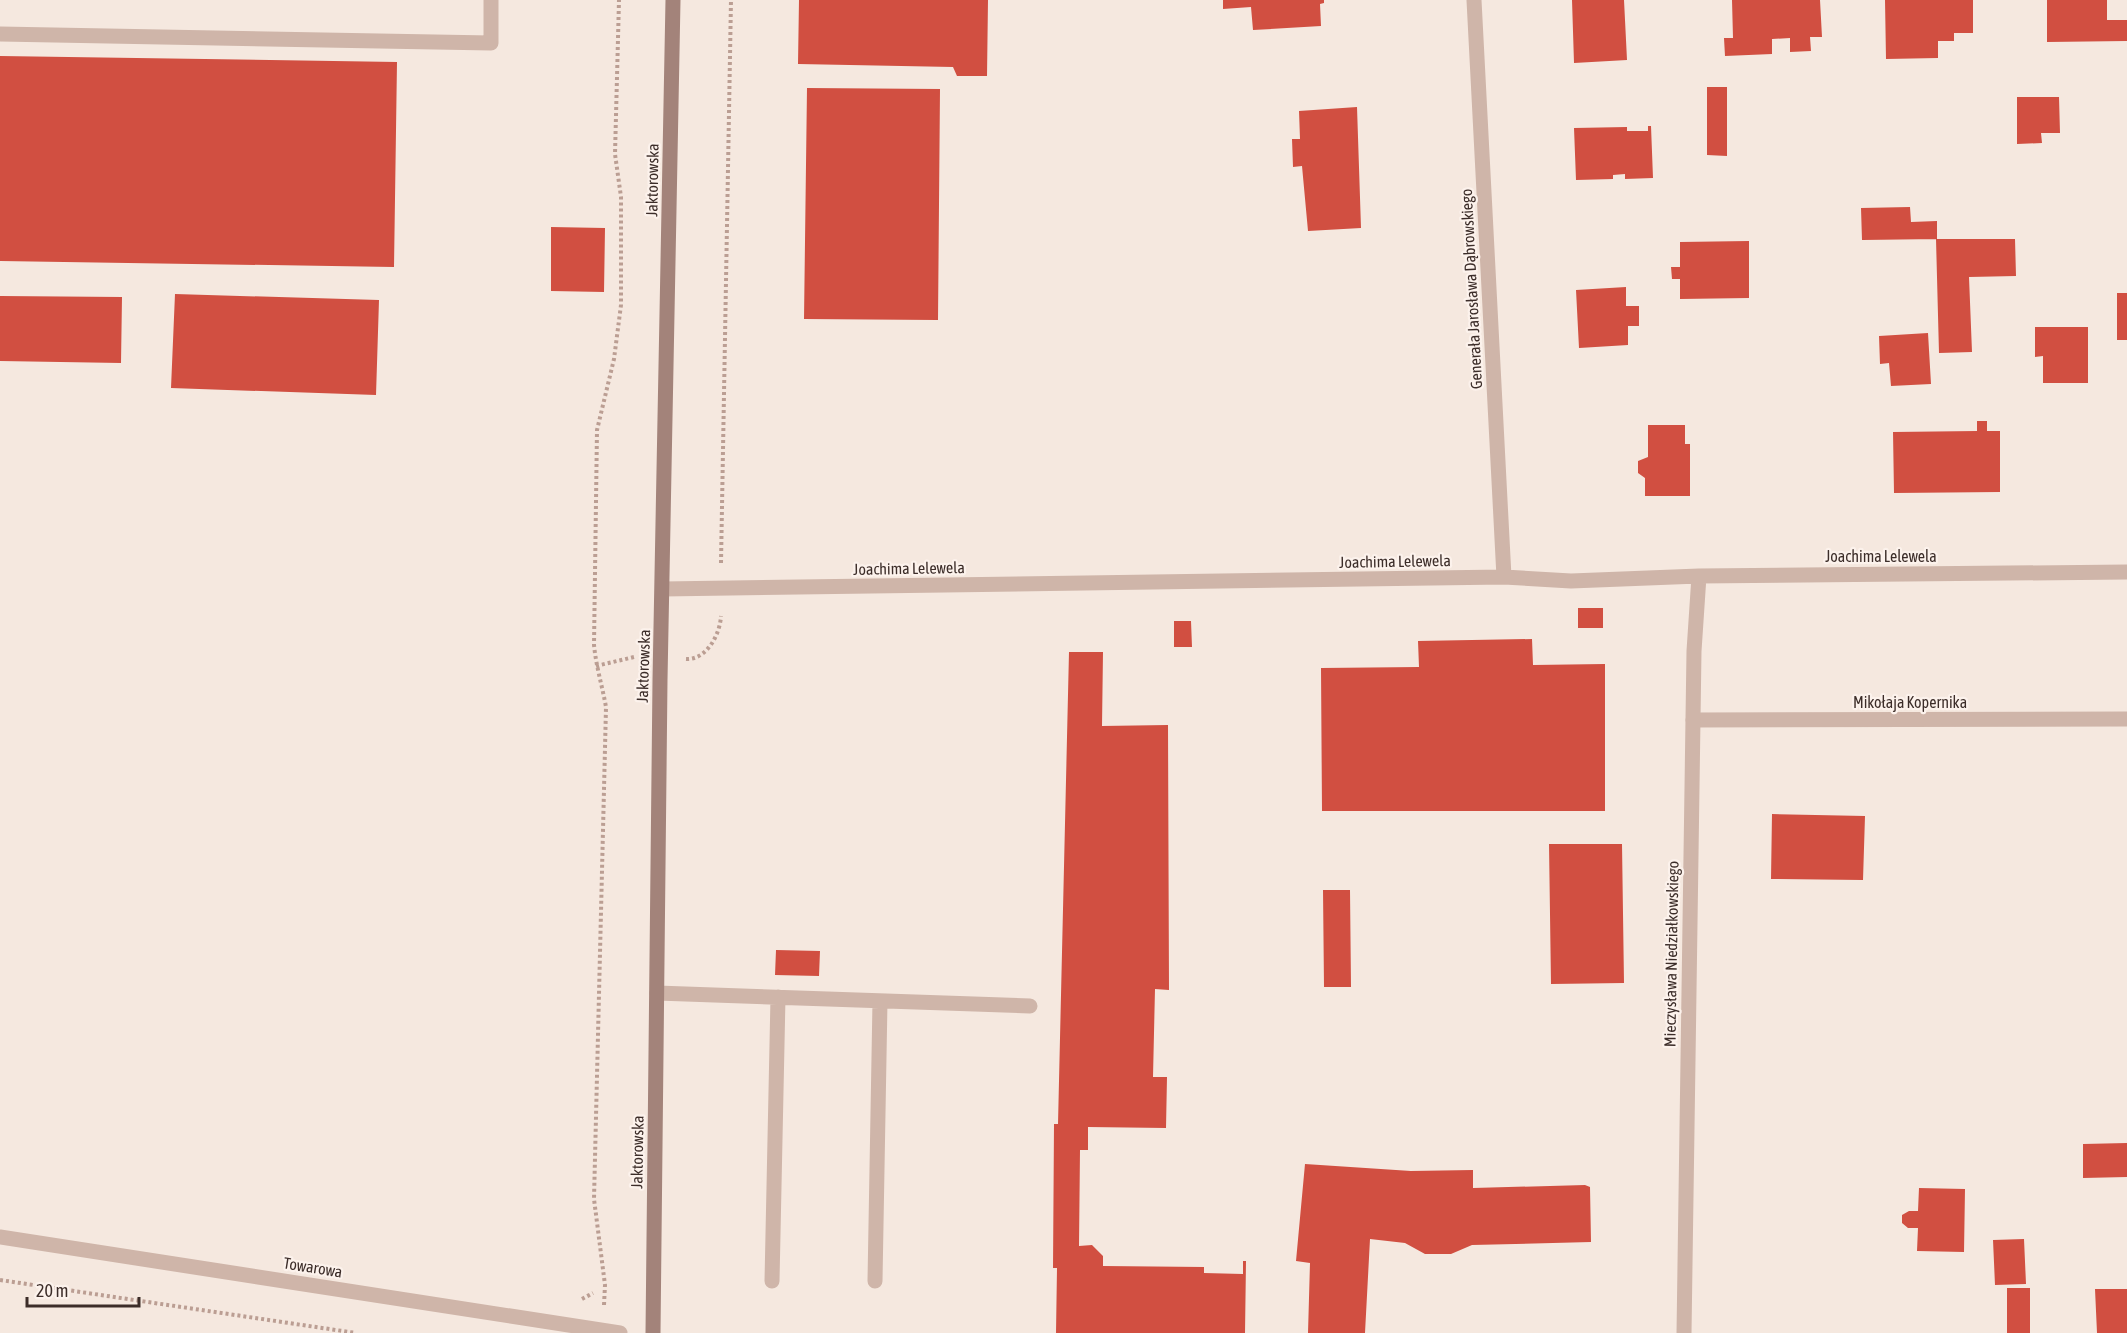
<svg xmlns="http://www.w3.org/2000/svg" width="2127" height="1333" font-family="'Asap Condensed',sans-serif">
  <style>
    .building { fill: #d14f41 }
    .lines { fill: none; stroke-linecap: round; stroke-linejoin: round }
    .path { stroke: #bb9e93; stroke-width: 4; stroke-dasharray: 3 3; stroke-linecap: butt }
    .service { stroke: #cfb5a9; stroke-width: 15 }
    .minor { stroke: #cfb5a9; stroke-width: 15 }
    .secondary { stroke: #a3837a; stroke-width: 15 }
    .labels { text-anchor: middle; stroke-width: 4.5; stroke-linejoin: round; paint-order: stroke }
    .street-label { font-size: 16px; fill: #3c2d29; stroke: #fcf2ec }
  </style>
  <rect width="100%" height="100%" fill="#f5e8df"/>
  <path class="building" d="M799 0H988L987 76H957L953 67 798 64Z
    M1223 0H1324V3L1320 4 1321 26 1253 30 1251 7 1223 9Z
    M1572 0H1624L1627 60 1574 63Z
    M1732 0H1820L1822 37H1810L1811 51 1790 52V38L1772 39V54L1725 56 1724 38H1733Z
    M1885 0H1973V33H1954V41H1938V58L1886 59Z
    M2047 0H2107V20H2127V41L2047 42Z
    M0 56 397 62 394 267 0 261Z
    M1707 87H1727V156L1707 155Z
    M807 88 940 89 938 320 804 319Z
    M2017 97H2059L2060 133H2041L2042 143 2017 144Z
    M1357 107 1361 228 1308 231 1302 166 1293 167 1292 139H1300L1299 111Z
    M1648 126H1651L1653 178 1625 179V174L1613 175V179L1576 180 1574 128 1627 127V131H1648Z
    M1910 207 1911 222 1937 221V239L1862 240 1861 208Z
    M551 227 605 228 604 292 551 291Z
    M1936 239H2015L2016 276 1969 277 1972 352 1939 353Z
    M1749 241V298L1680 299V279H1672L1671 267H1680V242Z
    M1626 287V306H1639V326H1628V345L1579 348 1576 290Z
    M2117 293H2127V340H2117Z
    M175 294 379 300 376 395 171 388Z
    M0 296 122 297 121 363 0 361Z
    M2035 327H2088V383H2043V356L2035 357Z
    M1928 333 1931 384 1891 386 1889 363 1880 364 1879 336Z
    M1977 421H1987V431H2000V492L1894 493 1893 432 1977 431Z
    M1648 425H1685V444H1690V496H1645V478L1638 473V461L1648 457Z
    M1578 608H1603V628H1578Z
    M1174 621H1191L1192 647H1174Z
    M1532 639 1533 665 1605 664V811H1322L1321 668 1419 667 1418 641Z
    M1069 652H1103L1102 726 1168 725 1169 990 1155 989 1153 1077H1167L1166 1128 1088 1127V1150H1080L1079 1246 1092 1245 1103 1256V1266L1204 1267V1273L1243 1274V1261H1246L1245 1333H1056L1057 1268H1053L1054 1124H1058Z
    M1772 814 1865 816 1863 880 1771 879Z
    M1549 844H1622L1624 983 1551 984Z
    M1323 890H1350L1351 987H1324Z
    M776 950 820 951 819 976 775 975Z
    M2127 1143V1177L2083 1178V1144Z
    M1305 1164 1411 1171 1473 1170V1188L1585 1185 1590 1187 1591 1242 1472 1245 1451 1254H1425L1405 1243 1370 1239 1365 1333H1308L1310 1263 1296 1261Z
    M1919 1188 1965 1189 1964 1252 1917 1251 1918 1228H1908L1902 1223V1215L1909 1211H1918Z
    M2024 1239 2026 1284 1995 1285 1993 1240Z
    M2007 1288H2030V1333H2007Z
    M2095 1289H2127V1333H2097Z"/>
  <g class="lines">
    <path class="path" d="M721 563 731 0
      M686 659C707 660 720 634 721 616
      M596 666 634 657
      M0 1280 356 1333
      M582 1299 593 1293
      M604 1305 605 1285 594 1199 606 707C602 685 596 666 594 645L597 430 614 359 621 305V197L615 154 619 0"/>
    <path class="service" d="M0 34 491 43V0
      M1693 720 2127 719
      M657 993 1030 1006
      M772 1281 778 997
      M875 1281 880 1001"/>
    <path class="minor" d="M1474 0 1504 577
      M663 589 1504 577 1571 581 1699 576 2127 572
      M0 1237 620 1333
      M1684 1333 1694 651 1699 576"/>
    <path class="secondary" d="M653 1333 660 680 673 0"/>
  </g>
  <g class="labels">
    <g class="street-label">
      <text transform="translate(652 180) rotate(-89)" y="6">Jaktorowska</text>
      <text transform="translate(1471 289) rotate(-93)" y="6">Generała Jarosława Dąbrowskiego</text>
      <text x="1881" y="562">Joachima Lelewela</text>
      <text transform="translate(1395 561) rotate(-1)" y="6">Joachima Lelewela</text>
      <text transform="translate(909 568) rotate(-1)" y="6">Joachima Lelewela</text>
      <text transform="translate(643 666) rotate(-88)" y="6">Jaktorowska</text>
      <text x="1910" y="708">Mikołaja Kopernika</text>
      <text transform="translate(1671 954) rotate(-89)" y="6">Mieczysława Niedziałkowskiego</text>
      <text transform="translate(637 1152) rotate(-89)" y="6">Jaktorowska</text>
      <text transform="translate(313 1267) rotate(9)" y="6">Towarowa</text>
    </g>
  </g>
  <path d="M27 1297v9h112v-9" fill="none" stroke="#3c2d29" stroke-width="3"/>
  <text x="36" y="1297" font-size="18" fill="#3c2d29" stroke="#fcf2ec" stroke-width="4.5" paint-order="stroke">20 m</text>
</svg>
